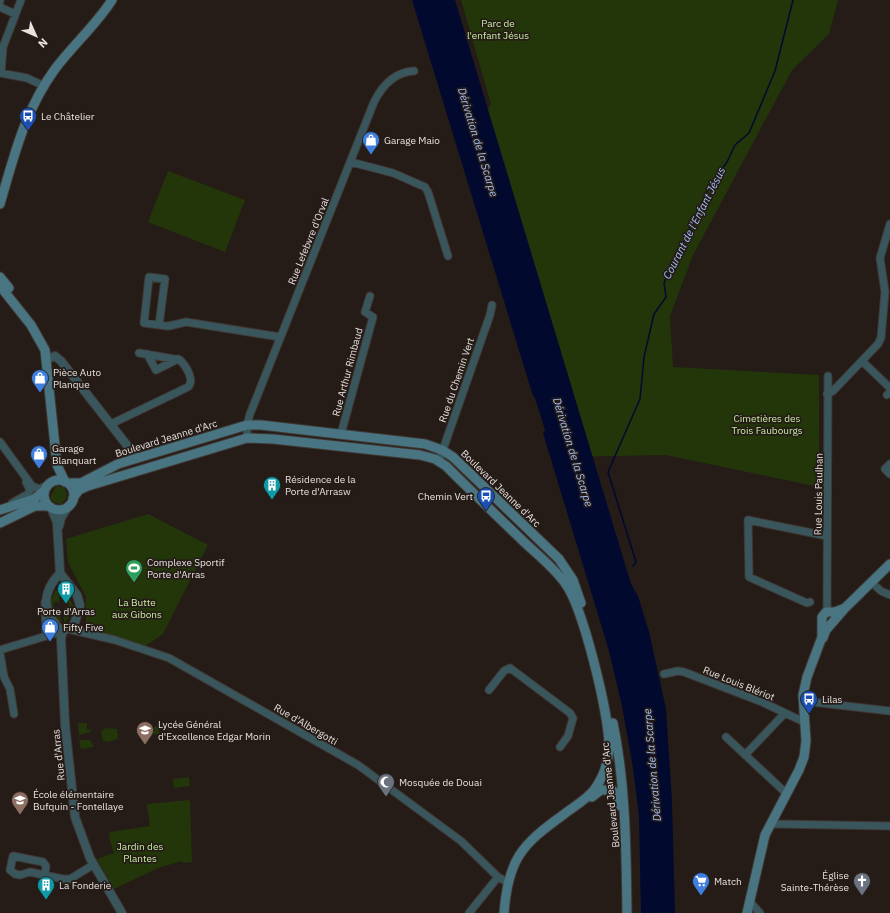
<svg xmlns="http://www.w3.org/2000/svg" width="890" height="913" font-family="'IBM Plex Sans',sans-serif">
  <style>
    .green { fill: #23360a }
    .water { fill: #01092f }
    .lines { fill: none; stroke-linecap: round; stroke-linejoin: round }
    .stream { stroke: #01092f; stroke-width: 1.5 }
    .minor-casing { stroke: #403834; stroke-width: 9 }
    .tertiary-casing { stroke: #403834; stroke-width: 10 }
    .secondary-casing { stroke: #403834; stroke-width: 11 }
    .minor { stroke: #3a565d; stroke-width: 7 }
    .tertiary { stroke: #3a565d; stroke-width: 8 }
    .secondary { stroke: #487581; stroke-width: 9 }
    .labels { text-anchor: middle; stroke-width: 3.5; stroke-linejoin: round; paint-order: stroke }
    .park-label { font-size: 10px; fill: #c7eea2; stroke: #251c18 }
    .poi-label { font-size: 10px; fill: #e8e1de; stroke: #251c18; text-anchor: start }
    .street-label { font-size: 10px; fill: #e8e1de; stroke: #251c18 }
    .water-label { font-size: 11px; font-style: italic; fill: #a3c0f8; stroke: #251c18 }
  </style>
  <rect width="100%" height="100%" fill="#251c18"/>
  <path class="green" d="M461 0H838L829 34 792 70 693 255 670 316 673 367 819 375V487L666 455 560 457 468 150 491 104Z
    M168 171 245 200 225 252 148 222Z
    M56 486 64 487 67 494 66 499 61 504 55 503 50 498Z
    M148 514 208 545 163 634 145 646 89 629 86 626V597L68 562 66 539Z
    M62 588 67 593 74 607 68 619 64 624V608L68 607 69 604 66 601 63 603Z
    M59 589V603L56 601 53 604 55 608H60L61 623 57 621 49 606 55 591Z
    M78 723H87V730L91 729V732L79 735Z
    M159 726V734L148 735 143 733 147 728Z
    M105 728 117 729 118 739 108 742 103 741 101 732Z
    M79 740H90L94 747 81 749Z
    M189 777 190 786 174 788 173 779Z
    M190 800 192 862 183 863 182 861 158 868 114 889 97 859 114 853 109 837 110 832 150 826 147 804Z"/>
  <path class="water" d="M412 0H455L631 584 638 596 649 632 666 709 672 801 675 913H641L639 816 633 768 622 706 609 651 543 433 545 430 535 398 533 396Z"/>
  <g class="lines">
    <path class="stream" d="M633 566 636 562 608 472 640 399 644 357 654 314 666 297 664 283 709 187 727 162 735 145 749 133 775 71 793 0"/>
    <g class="minor-casing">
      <path id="minor" d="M0 1V0
        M0 7 15 14
        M0 73 27 78 44 86
        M1 73 3 47 21 0
        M351 162 393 173 425 187 428 192 448 256
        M159 325 165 279 149 277 144 323 167 326H169L186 322 280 337
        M147 354 156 370 178 359
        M862 361 890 388
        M827 394 833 391 878 344 881 338 885 292 880 258 890 224
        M887 395 890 392
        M111 424 188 387C195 380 186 366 180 360L139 353
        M341 434 373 317 365 312 370 296
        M247 438V425L250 414 374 102C382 86 395 72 414 71
        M0 442 32 486 40 489 47 485
        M439 461 490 315 492 305
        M890 464 885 469 890 474
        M12 503 28 494 30 490 26 482
        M871 582 881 591 890 595
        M45 602 46 636
        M810 602 807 603 749 577 748 520 827 536
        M827 612 828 376
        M68 629 115 640 169 658 358 765 461 841 498 877 507 882
        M0 650 63 631
        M0 653 4 677 10 689 14 714
        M664 674 678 671 684 672 762 702 804 722
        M489 690 504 671 510 668 570 713 573 718 568 736 560 747
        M803 701 890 711
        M726 737 787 794
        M745 755 785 713
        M771 823 775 824 890 826
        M45 875 46 866 43 862 13 856 10 870 15 874 20 875 30 872 63 879H70L93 865
        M750 902 760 913
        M469 913 498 877"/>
    </g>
    <g class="tertiary-casing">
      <path id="tertiary" d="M47 359 55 356 61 361 137 458
        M51 508 57 522 60 573 77 595 80 605 75 622 71 627 63 631
        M59 526 61 518 69 505
        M60 573C47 587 41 602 52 619 55 624 57 628 63 631
        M63 631 61 638 65 724 75 817 90 858 122 913"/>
    </g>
    <g class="secondary-casing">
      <path id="secondary" d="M0 204C14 156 25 110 55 69 73 45 96 25 112 0
        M0 277 9 288
        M0 286 31 325 45 350 57 465 65 482
        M44 495a15 15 0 1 1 30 0a15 15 0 1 1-30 0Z
        M68 483H81L118 464 247 425H261L425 444 442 450 453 457 559 559 573 580 581 603
        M73 498 79 490 88 486 247 438 273 439 420 455 435 459 446 466C472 492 498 517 524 542 538 555 554 568 565 583 583 607 610 717 609 748 608 763 603 778 594 790 586 800 573 807 563 815 521 845 508 860 504 913
        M0 510 34 499 44 491
        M0 523 35 506H48
        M823 638 826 630 845 608 890 564
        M613 723C626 786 626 849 627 913
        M592 797 601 790H612L618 795 620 806
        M747 913 765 835 799 770 804 757 806 741 803 695 807 677 822 637V617L826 612H835L845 608"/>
    </g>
    <use href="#minor" class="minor"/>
    <use href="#tertiary" class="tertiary"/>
    <use href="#secondary" class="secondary"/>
  </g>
  <defs>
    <g id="bus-pin" transform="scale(0.9)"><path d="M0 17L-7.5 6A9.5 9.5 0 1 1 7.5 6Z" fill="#1a4fb4" stroke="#251c18"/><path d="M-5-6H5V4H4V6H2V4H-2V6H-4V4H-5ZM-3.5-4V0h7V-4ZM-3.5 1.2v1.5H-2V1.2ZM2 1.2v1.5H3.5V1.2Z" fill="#fff"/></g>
    <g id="shop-pin" transform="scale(0.9)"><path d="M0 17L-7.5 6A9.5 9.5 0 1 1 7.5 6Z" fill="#3f7fe0" stroke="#251c18"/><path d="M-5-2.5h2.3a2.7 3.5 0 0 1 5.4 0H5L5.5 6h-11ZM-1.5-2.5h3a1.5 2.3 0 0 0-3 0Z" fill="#fff"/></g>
    <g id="building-pin" transform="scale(0.9)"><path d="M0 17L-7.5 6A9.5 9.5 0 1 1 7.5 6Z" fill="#0f9aa8" stroke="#251c18"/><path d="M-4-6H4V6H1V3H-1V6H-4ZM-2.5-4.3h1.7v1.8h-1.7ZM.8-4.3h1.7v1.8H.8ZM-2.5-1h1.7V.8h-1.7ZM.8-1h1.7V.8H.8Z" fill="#fff"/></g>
    <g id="stadium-pin" transform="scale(0.9)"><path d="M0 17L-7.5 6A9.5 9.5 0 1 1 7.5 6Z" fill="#2e9e5b" stroke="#251c18"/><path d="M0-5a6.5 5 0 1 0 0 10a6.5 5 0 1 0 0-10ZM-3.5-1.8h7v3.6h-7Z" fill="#fff"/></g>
    <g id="school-pin" transform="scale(0.9)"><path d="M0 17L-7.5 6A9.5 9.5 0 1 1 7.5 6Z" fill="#8d6e63" stroke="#251c18"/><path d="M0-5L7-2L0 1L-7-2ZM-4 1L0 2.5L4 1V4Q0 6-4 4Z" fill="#fff"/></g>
    <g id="mosque-pin" transform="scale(0.9)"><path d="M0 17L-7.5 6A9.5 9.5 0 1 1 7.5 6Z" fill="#6b7280" stroke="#251c18"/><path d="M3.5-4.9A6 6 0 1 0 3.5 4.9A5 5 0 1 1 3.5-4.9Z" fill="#fff"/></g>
    <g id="supermarket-pin" transform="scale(0.9)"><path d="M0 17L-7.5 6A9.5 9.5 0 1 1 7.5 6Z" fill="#3f7fe0" stroke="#251c18"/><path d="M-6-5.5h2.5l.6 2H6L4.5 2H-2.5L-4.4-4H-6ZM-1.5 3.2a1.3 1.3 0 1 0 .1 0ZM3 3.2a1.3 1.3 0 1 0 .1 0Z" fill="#fff"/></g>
    <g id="church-pin" transform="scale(0.9)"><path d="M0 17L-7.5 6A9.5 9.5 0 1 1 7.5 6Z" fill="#6b7280" stroke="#251c18"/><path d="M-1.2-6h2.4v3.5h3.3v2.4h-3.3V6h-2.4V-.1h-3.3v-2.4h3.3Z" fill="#fff"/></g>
  </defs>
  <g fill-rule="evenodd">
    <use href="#bus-pin" x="28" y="116"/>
    <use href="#shop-pin" x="371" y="140"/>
    <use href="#shop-pin" x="40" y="378"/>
    <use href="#shop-pin" x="39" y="454"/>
    <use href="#building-pin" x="272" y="485"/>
    <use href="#bus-pin" x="486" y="496"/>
    <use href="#stadium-pin" x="134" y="568"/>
    <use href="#building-pin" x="66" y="589"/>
    <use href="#shop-pin" x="50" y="627"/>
    <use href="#bus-pin" x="809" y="699"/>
    <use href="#school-pin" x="145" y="730"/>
    <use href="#mosque-pin" x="386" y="782"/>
    <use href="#school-pin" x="20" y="800"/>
    <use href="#supermarket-pin" x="701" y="881"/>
    <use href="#church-pin" x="862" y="881"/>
    <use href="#building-pin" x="46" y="885"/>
  </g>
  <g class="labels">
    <g class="park-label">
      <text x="498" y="27">Parc de<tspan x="498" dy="12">l'enfant Jésus</tspan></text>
      <text x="767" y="422">Cimetières des<tspan x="767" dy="12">Trois Faubourgs</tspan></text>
      <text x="137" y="606">La Butte<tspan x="137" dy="12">aux Gibons</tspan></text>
      <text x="140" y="850">Jardin des<tspan x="140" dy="12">Plantes</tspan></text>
    </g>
    <g class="poi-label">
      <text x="41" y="120">Le Châtelier</text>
      <text x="384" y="144">Garage Maio</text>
      <text x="53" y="376">Pièce Auto<tspan x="53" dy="12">Planque</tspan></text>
      <text x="52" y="452">Garage<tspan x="52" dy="12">Blanquart</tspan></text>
      <text x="285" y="483">Résidence de la<tspan x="285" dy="12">Porte d'Arrasw</tspan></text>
      <text x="473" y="500" text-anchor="end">Chemin Vert</text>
      <text x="147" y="566">Complexe Sportif<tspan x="147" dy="12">Porte d'Arras</tspan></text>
      <text x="66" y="615" text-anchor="middle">Porte d'Arras</text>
      <text x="63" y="631">Fifty Five</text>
      <text x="822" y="703">Lilas</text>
      <text x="158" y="728">Lycée Général<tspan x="158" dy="12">d'Excellence Edgar Morin</tspan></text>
      <text x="399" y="786">Mosquée de Douai</text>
      <text x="33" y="798">École élémentaire<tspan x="33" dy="12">Bufquin - Fontellaye</tspan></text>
      <text x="849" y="879" text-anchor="end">Église<tspan x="849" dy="12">Sainte-Thérèse</tspan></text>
      <text x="714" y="885">Match</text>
      <text x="59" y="889">La Fonderie</text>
    </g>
    <g class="street-label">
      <text transform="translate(308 241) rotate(-68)" y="4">Rue Lefebvre d'Orval</text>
      <text transform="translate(347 372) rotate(-75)" y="4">Rue Arthur Rimbaud</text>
      <text transform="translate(456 380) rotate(-71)" y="4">Rue du Chemin Vert</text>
      <text transform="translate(166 438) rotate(-17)" y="4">Boulevard Jeanne d'Arc</text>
      <text transform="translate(501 488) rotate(44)" y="4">Boulevard Jeanne d'Arc</text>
      <text transform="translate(818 494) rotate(-89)" y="4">Rue Louis Paulhan</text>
      <text transform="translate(739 683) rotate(22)" y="4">Rue Louis Blériot</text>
      <text transform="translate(306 724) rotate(30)" y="4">Rue d'Albergotti</text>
      <text transform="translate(58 755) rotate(-96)" y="4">Rue d'Arras</text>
      <text transform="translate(610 795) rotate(-96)" y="4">Boulevard Jeanne d'Arc</text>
    </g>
    <g class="water-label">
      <text transform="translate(478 142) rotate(73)" y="4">Dérivation de la Scarpe</text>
      <text transform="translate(694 223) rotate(-63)" y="4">Courant de l'Enfant Jésus</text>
      <text transform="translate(573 452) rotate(73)" y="4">Dérivation de la Scarpe</text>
      <text transform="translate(652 765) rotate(-95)" y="4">Dérivation de la Scarpe</text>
    </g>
  </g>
  <g transform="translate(36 36) rotate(135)" stroke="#251c18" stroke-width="3" paint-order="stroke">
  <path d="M0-3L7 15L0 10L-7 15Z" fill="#e8e1de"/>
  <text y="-6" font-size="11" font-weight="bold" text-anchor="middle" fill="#e8e1de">N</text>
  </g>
</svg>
